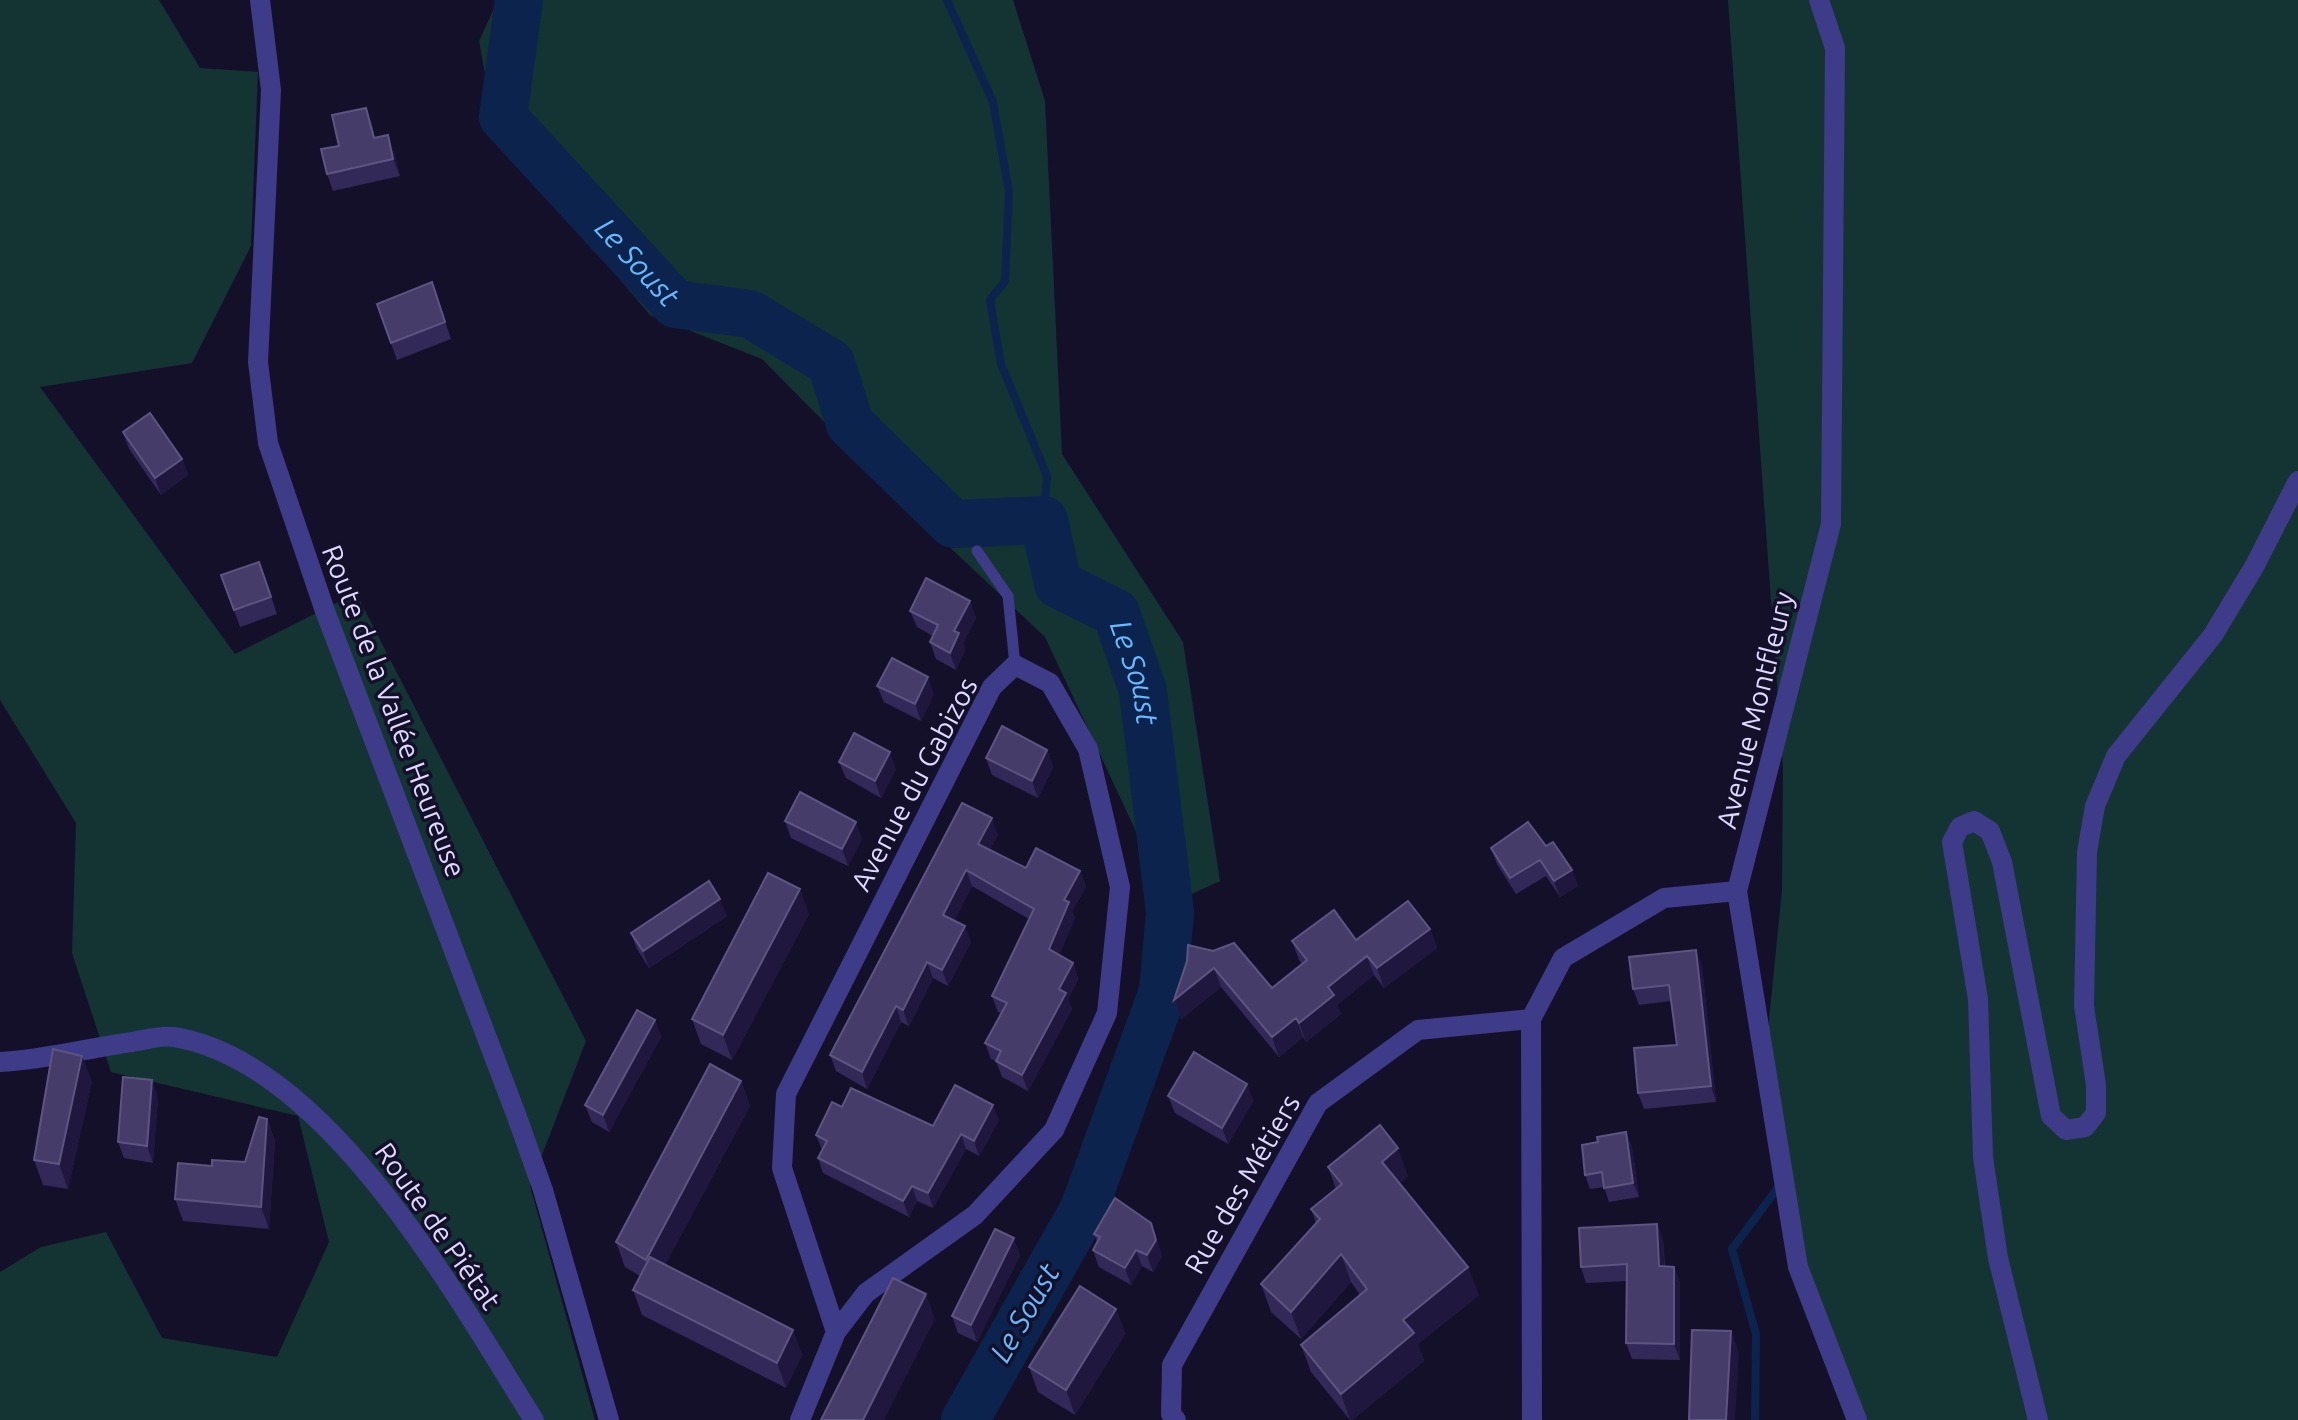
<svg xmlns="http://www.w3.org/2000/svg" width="2298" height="1420" font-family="Ubuntu,sans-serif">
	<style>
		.green { fill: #133433 }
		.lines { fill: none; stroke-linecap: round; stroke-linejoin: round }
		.stream { stroke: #0c244d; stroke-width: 8 }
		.river { stroke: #0c244d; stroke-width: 48 }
		.service { stroke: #3e3b89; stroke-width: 11 }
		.minor { stroke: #3e3b89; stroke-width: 20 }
		.tertiary { stroke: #3e3b89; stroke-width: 20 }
		.wall { fill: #332958 }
		.shaded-wall { fill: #1f173e }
		.building { fill: #453c6a; stroke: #5d5581; stroke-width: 2 }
		.labels { text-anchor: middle; stroke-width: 7; stroke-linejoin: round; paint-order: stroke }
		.street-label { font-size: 28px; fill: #ded9ff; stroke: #15102a }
		.water-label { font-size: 30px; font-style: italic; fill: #67b9ff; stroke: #15102a }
	</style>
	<rect width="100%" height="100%" fill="#15102a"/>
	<g class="green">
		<path d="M0,0H159L200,68L258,72L251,246L192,363L40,387L235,654L356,593L586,1041L530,1186L595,1420H0V1272L41,1247L106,1232L162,1338L277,1357L329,1242L298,1116L111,1072L72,953L76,823L0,700Z"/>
		<path d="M498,0H1013L1045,101L1062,454L1183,642L1220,881L1170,904L1045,637L923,522L762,359L650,315L496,133L479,41Z"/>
		<path d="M1728,0H2298V1420H1866L1801,1261L1764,1070L1782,890L1783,768Z"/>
	</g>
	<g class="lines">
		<g class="stream">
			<path d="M947,0L993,102L1009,192L1005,281L990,300L1001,364L1047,476L1044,520"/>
			<path d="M1755,1420L1756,1334L1732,1249L1780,1185"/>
		</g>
		<path class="river" id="s1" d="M519,0L503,117L675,304L750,314L831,363L850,424L953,524L1044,520L1058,584L1116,613L1143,691L1170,913L1163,991L1084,1209L965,1420"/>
		<path class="service" d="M977,551L1008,596L1015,665"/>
		<g class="minor">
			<path d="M1819,0L1835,48L1831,524L1737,891L1798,1267L1857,1420"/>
			<path d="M800,1420L836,1332L866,1293L975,1215L1054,1130L1107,1013L1120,887L1088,749L1050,683L1015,665L992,687L786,1094L782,1168L836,1332"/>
			<path d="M1176,1420L1171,1414L1172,1365L1318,1103L1418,1030L1531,1019"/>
			<path d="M1532,1420L1531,1019L1563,958L1664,898L1737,891"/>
			<path d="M2038,1420L1998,1258L1983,1157L1978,999L1952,842L1960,827L1974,821L1990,831L2002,862L2051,1116L2066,1130L2085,1127L2096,1113V1085L2084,1006L2087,852L2095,806L2116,756L2213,635L2254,567L2298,481"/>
		</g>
		<g class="tertiary">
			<path d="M260,0L271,90L258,362L268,443L325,611L517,1117L543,1190L609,1420"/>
			<path d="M0,1062C44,1060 88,1048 132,1042C144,1040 161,1035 174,1037C328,1062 457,1298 534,1420"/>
		</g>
	</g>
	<g class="wall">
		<path d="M372,125L375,138L394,152L400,176L333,191L327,174L339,146Z"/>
		<path d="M432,282L451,339L397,360L377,304Z"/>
		<path d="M123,432L182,459L188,475L161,495L129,449Z"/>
		<path d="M259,562L277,614L240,627L221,575Z"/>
		<path d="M970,601L976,618L963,643L965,650L956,670L936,659L930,642L933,636L917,627L910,611Z"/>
		<path d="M877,686L934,694L921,721L884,702Z"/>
		<path d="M1047,750L1053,767L1038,798L992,775L986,758Z"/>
		<path d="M839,762L896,769L881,798L846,778Z"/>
		<path d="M962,803L998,834L990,849L1026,868L1080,871L1086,887L1072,911L1075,918L1059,955L1073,963L1078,979L1068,999L1072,1009L1028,1091L1002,1077L996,1061L991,1059L985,1043L1001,1013L998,1012L992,996L1029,919L972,886L954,921L971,942L948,986L933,978L909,1026L901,1022L867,1089L836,1071L830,1055Z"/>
		<path d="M785,821L862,839L848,866L791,838Z"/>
		<path d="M1546,846L1572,870L1578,886L1560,897L1546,876L1516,894L1497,864L1491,848Z"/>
		<path d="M809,914L732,1060L701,1044L692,1019Z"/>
		<path d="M727,916L649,968L637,949L631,933Z"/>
		<path d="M1430,929L1437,948L1384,988L1374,975L1337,1005L1341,1014L1306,1042L1303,1037L1279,1057L1221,987L1181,1019L1174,1000L1187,961L1188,945L1272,988L1302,964L1299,960L1292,941L1356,940Z"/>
		<path d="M1702,966L1716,1102L1644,1109L1638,1093L1677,1045L1671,1001L1639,1005L1633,989Z"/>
		<path d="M655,1020L661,1037L609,1132L592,1122L585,1105Z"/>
		<path d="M92,1081L68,1189L43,1185L34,1160Z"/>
		<path d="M741,1081L750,1106L665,1265L793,1330L802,1355L786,1388L642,1315L633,1290L640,1276L625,1267L616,1242Z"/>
		<path d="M1247,1084L1253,1101L1228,1144L1175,1113L1168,1096Z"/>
		<path d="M158,1097L153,1163L124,1158L118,1142Z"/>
		<path d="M842,1107L933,1126L999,1120L979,1156L966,1149L933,1208L917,1201L909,1217L823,1173L818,1158L822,1150L816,1135Z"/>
		<path d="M267,1119L275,1141L269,1229L183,1221L175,1199L212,1166L245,1162Z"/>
		<path d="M1626,1132L1632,1147L1639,1197L1609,1202L1604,1187L1590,1189L1585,1175L1598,1142Z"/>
		<path d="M1328,1167L1408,1176L1399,1184L1479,1295L1418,1344L1424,1361L1352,1420H1350L1311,1372L1301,1345L1360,1295L1351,1282L1301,1339L1271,1312L1261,1284L1316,1223L1311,1209L1336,1189Z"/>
		<path d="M1151,1223L1162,1256L1153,1272L1142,1266L1131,1285L1099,1267L1093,1250L1097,1242L1094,1234Z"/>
		<path d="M1657,1224L1663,1240L1665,1266L1674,1267L1680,1283V1360L1632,1359L1626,1343V1281L1586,1283L1581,1267Z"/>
		<path d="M1020,1255L977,1342L958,1333L952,1316Z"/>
		<path d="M1116,1309L1125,1334L1075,1415L1038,1392L1029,1367Z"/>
	</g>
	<g class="shaded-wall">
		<path d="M388,135L394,152L400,176L393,159Z"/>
		<path d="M182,459L188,475L161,495L155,478Z"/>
		<path d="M970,601L976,618L963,643L965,650L956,670L950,653L954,631Z"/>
		<path d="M928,677L934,694L921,721L915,704Z"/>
		<path d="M1047,750L1053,767L1038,798L1032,781Z"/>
		<path d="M890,752L896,769L881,798L875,781Z"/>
		<path d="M992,818L998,834L984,860L978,844Z"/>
		<path d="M856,822L862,839L848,866L842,849Z"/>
		<path d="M966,870L972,886L949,931L943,915Z"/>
		<path d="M1572,870L1578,886L1560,897L1554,881Z"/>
		<path d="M1080,871L1086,887L1072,911L1075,918L1055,965L1049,949L1064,900Z"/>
		<path d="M800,889L809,914L732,1060L723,1035Z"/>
		<path d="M720,899L727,916L649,968L643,951Z"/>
		<path d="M965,926L971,942L948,986L942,970Z"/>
		<path d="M1430,929L1437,948L1384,988L1377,968Z"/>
		<path d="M1696,950L1702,966L1716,1102L1711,1086Z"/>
		<path d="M1367,956L1374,975L1337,1005L1341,1014L1306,1042L1299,1023L1328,987Z"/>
		<path d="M927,962L933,978L909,1026L903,1010Z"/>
		<path d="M1073,963L1078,979L1068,999L1072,1009L1028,1091L1022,1075L1059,989Z"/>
		<path d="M1214,968L1221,987L1181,1019L1174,1000Z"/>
		<path d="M896,1006L901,1022L867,1089L862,1072Z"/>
		<path d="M1296,1018L1303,1037L1279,1057L1272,1037Z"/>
		<path d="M655,1020L661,1037L609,1132L603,1115Z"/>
		<path d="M82,1056L92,1081L68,1189L59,1164Z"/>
		<path d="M152,1080L158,1097L153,1163L147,1146Z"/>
		<path d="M741,1081L750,1106L655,1284L646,1260Z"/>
		<path d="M1247,1084L1253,1101L1228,1144L1222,1128Z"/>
		<path d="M993,1105L999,1120L979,1156L974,1141Z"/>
		<path d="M267,1119L275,1141L269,1229L261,1207Z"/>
		<path d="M1626,1132L1632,1147L1639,1197L1633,1183Z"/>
		<path d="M961,1134L966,1149L933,1208L928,1193Z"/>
		<path d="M1398,1148L1408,1176L1392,1190L1382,1162Z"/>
		<path d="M912,1186L917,1201L909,1217L903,1201Z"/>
		<path d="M1151,1223L1162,1256L1153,1272L1147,1255Z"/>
		<path d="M1657,1224L1663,1240L1665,1282L1659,1266Z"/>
		<path d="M1014,1238L1020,1255L977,1342L971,1325Z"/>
		<path d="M1136,1250L1142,1266L1131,1285L1125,1268Z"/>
		<path d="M1341,1254L1351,1282L1301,1339L1291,1312Z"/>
		<path d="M1468,1267L1479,1295L1418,1344L1424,1361L1352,1420H1350L1341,1394L1403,1320Z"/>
		<path d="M1674,1267L1680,1283V1360L1674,1344Z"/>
		<path d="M926,1294L935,1319L884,1420H863Z"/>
		<path d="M1116,1309L1125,1334L1075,1415L1066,1390Z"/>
		<path d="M793,1330L802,1355L786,1388L777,1363Z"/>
		<path d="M1731,1331L1739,1353L1735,1420H1726Z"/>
	</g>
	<g class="building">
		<path d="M366,108L374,138L388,135L393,159L327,174L321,149L339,146L332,115Z"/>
		<path d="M432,282L445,322L391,343L377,304Z"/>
		<path d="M150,413L182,459L155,478L123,432Z"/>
		<path d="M259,562L271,597L234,610L221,575Z"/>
		<path d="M926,578L970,601L954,631L959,633L950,653L930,642L938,625L910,611Z"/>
		<path d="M892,658L928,677L915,704L877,686Z"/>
		<path d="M1002,726L1047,750L1032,781L986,758Z"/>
		<path d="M854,733L890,752L875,781L839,762Z"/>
		<path d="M800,792L856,822L842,849L785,821Z"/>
		<path d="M962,803L992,818L978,844L1026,868L1036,848L1080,871L1064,900L1069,902L1049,949L1073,963L1059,989L1066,993L1022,1075L996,1061L1001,1051L985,1043L1007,1003L992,996L1034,909L966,870L943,915L965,926L942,970L927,962L903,1010L896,1006L862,1072L830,1055Z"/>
		<path d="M1528,822L1546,846L1553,842L1572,870L1554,881L1540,860L1510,878L1491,848Z"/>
		<path d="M768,873L800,889L723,1035L692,1019Z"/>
		<path d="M709,881L720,899L643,951L631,933Z"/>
		<path d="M1408,901L1430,929L1377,968L1367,956L1328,987L1334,995L1299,1023L1296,1018L1272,1037L1214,968L1174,1000L1187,961L1188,945L1213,951L1234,943L1272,988L1307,960L1292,941L1334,910L1356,940Z"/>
		<path d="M1696,950L1711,1086L1638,1093L1634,1048L1677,1045L1669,985L1633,989L1629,957Z"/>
		<path d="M637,1010L655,1020L603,1115L585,1105Z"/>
		<path d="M53,1049L82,1056L59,1164L34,1160Z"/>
		<path d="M1194,1052L1247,1084L1222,1128L1168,1096Z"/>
		<path d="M710,1064L741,1081L646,1260L616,1242Z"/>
		<path d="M123,1077L152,1080L147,1146L118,1142Z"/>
		<path d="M955,1085L993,1105L974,1141L961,1134L928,1193L912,1186L903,1201L818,1158L827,1141L816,1135L832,1102L842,1107L851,1088L933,1126Z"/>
		<path d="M259,1117L267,1119L261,1207L175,1199L178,1163L212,1166V1160L245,1162Z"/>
		<path d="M1380,1125L1398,1148L1382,1162L1468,1267L1403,1320L1414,1333L1341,1394L1301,1345L1367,1289L1341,1254L1291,1312L1261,1284L1320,1219L1311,1209L1342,1184L1328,1167Z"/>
		<path d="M1626,1132L1633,1183L1604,1188L1602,1172L1585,1175L1582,1145L1598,1142L1597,1137Z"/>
		<path d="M1115,1198L1151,1223L1156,1240L1147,1255L1136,1250L1125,1268L1093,1250L1100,1237L1094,1234Z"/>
		<path d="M1657,1224L1659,1266L1674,1267V1344L1626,1343L1627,1264L1581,1267L1579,1228Z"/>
		<path d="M995,1229L1014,1238L971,1325L952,1316Z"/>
		<path d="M650,1257L793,1330L777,1363L633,1290Z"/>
		<path d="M893,1278L926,1294L863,1420H821Z"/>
		<path d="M1080,1286L1116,1309L1066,1390L1029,1367Z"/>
		<path d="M1692,1330L1731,1331L1726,1420H1689Z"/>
	</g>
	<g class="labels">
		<g class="street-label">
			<text transform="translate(1755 710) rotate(-76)" y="10">Avenue Montfleury</text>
			<text transform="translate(394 711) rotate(69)" y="10">Route de la Vallée Heureuse</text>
			<text transform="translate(914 784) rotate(-62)" y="10">Avenue du Gabizos</text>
			<text transform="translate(1242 1184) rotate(-60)" y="10">Rue des Métiers</text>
			<text transform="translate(438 1226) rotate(55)" y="10">Route de Piétat</text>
		</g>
		<g class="water-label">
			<text dy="10" stroke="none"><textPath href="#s1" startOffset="316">Le Soust</textPath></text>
			<text dy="10" stroke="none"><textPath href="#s1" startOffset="1034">Le Soust</textPath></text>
			<text transform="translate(1025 1313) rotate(-60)" y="10">Le Soust</text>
		</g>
	</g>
</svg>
